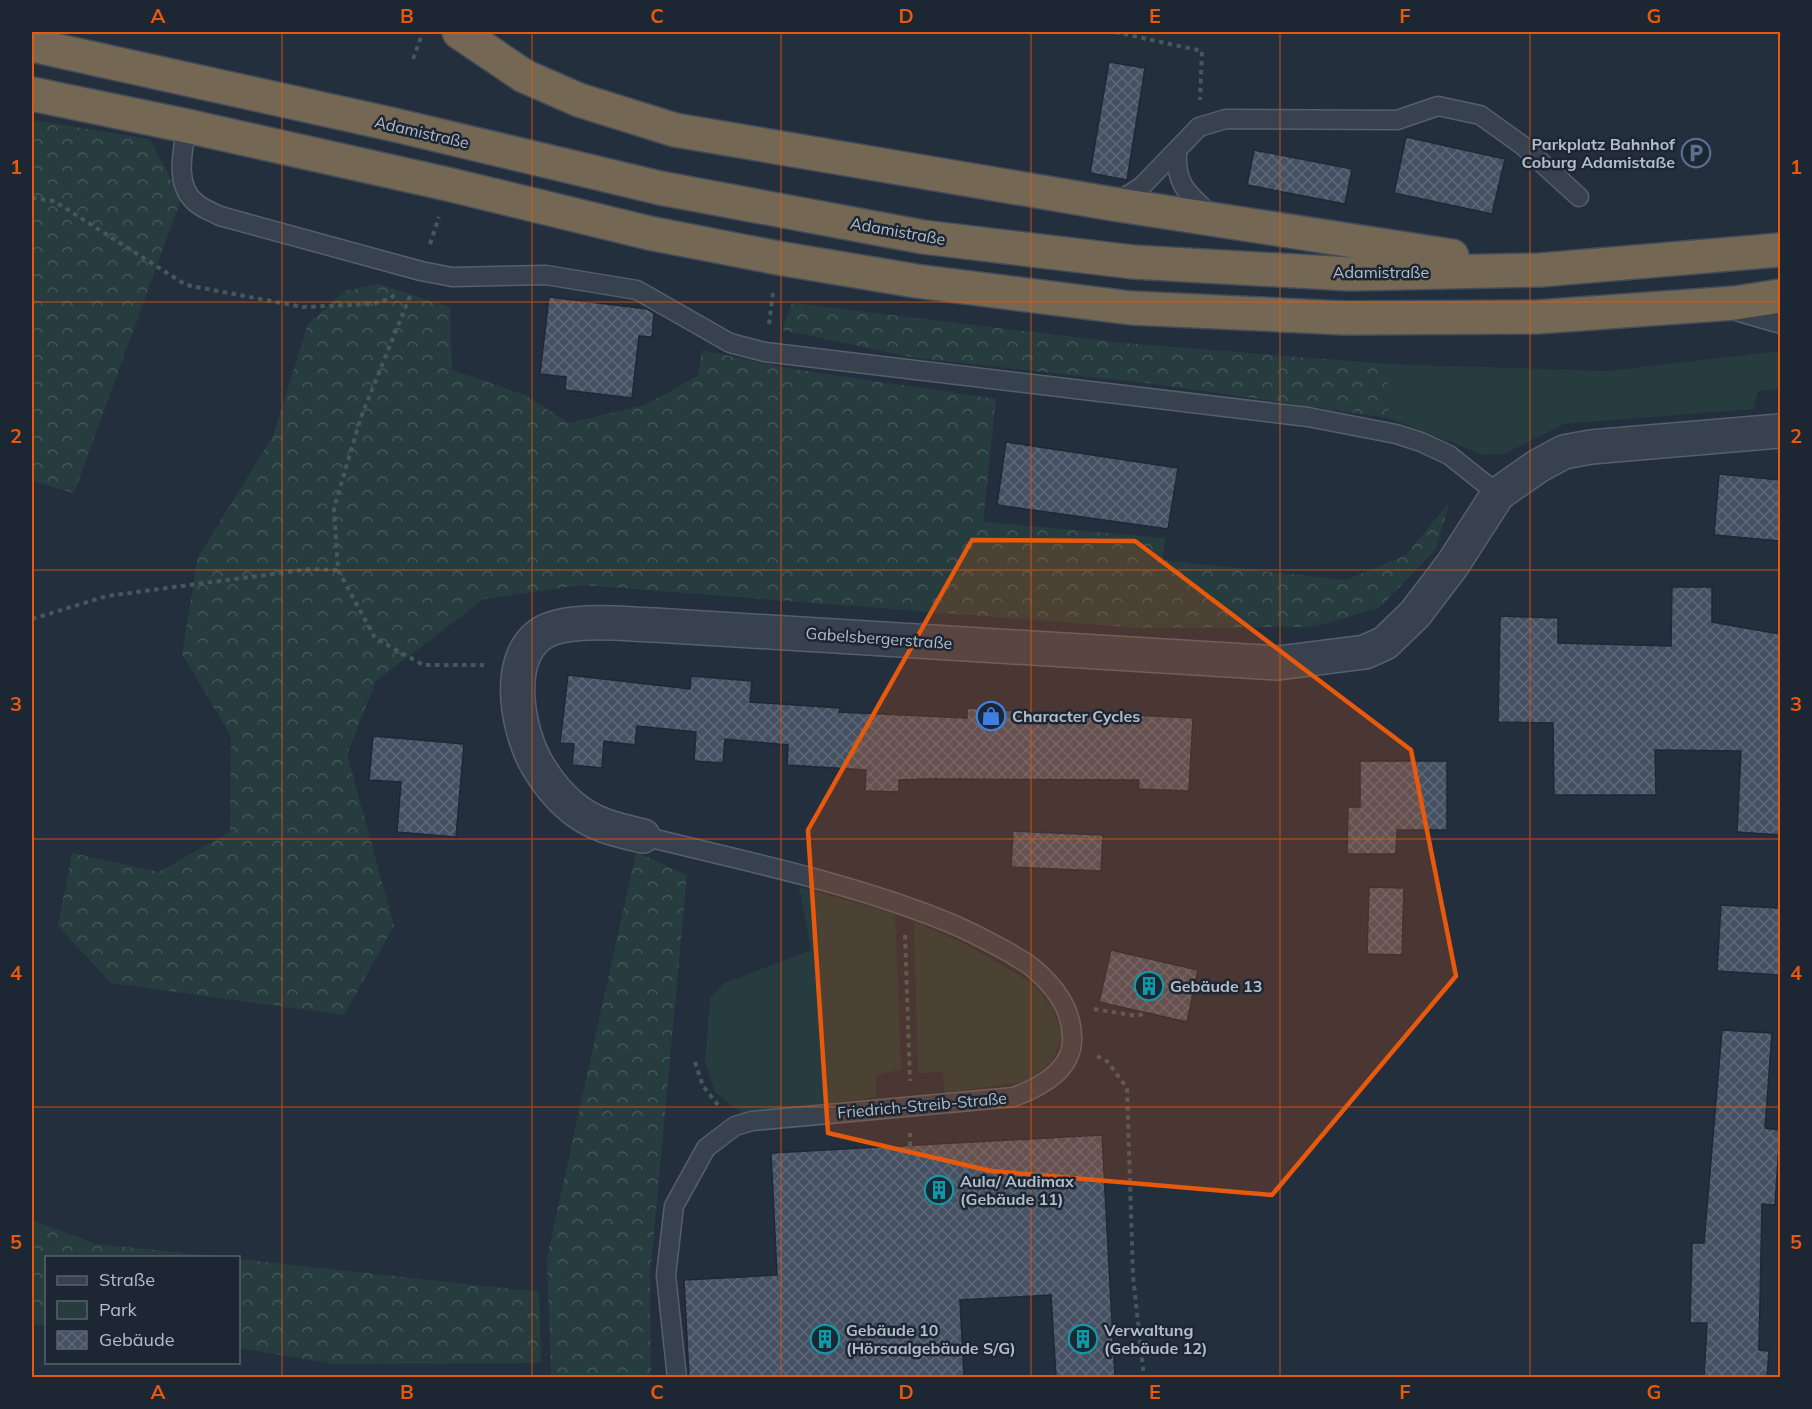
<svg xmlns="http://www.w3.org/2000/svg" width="1812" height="1409" font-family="Mulish,sans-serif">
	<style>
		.green { fill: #263c3f }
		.forest { fill: url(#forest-crowns) }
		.building { fill: url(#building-cross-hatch); stroke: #1f2835; stroke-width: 1.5 }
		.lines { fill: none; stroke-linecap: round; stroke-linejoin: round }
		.lane-casing { stroke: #565f6c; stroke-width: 21 }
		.street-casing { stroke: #565f6c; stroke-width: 36 }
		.highway-casing { stroke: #434c59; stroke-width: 36 }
		.path { stroke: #44595c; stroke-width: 4; stroke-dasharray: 4.5 4.5; stroke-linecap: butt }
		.lane { stroke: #38414e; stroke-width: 18 }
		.street { stroke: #38414e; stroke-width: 33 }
		.highway { stroke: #746855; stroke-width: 33 }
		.marked { fill: #e8590c; fill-opacity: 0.2; stroke: #e8590c; stroke-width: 4.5; stroke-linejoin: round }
		.grid { fill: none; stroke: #e8590c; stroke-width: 1.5; stroke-opacity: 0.55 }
		.labels { text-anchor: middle; stroke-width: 5; stroke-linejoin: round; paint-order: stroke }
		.street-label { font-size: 16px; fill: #b4bcc9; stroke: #1d2633 }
		.poi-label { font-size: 16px; font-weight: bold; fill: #b4bcc9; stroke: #1d2633; text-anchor: start }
		.neatline { fill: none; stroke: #e8590c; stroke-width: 2 }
		.grid-label { font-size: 20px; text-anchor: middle; font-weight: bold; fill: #e8590c }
	</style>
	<defs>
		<pattern id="forest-crowns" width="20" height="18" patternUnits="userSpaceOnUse" patternTransform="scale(1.5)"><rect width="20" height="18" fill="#263c3f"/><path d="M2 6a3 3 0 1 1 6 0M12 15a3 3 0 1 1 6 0" fill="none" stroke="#435659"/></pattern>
		<pattern id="building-cross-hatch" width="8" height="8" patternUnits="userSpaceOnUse" patternTransform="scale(1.5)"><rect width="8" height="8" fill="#455162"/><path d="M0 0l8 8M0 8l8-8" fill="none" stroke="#5d6877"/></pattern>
	</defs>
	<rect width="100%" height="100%" fill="#242f3e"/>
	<g class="green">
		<path d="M1780,351V389L1758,391L1753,409L1564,424L1504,454L1484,455L1389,418L1387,364L1607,371Z"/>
		<path d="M799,887L895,914L901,1070L876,1074V1097L744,1115L715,1092L705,1062L710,998L725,983L811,950Z"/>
		<path d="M914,922L963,943L1032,983L1053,1008L1062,1036L1052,1062L1026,1081L944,1093L943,1072L918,1073Z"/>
	</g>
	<g class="forest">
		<path d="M32,120L150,139L181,199L74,493L32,481Z"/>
		<path d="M378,284L450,307L452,370L525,395L569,423L645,405L698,376L702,350L787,368L996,399L983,522L1165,538L1162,560L1346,580L1406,555L1450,501L1436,549L1379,608L1314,627L1139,628L582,585L484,599L376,681L347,754L394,926L344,1015L111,983L58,926L72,853L159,872L230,832L231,736L182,654L198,557L273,436L308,324L345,291Z"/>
		<path d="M792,303L1123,343L1387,364L1389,418L1155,384L916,358L782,330Z"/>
		<path d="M636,852L687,875L650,1276L651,1377H551L547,1257Z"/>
		<path d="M32,1220L96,1244L223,1257L46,1258V1325H32Z"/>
		<path d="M239,1259L539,1292L541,1363L334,1364L239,1348Z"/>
	</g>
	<g class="building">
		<path d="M1109,62L1145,68L1127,180L1090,173Z"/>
		<path d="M1406,137L1505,159L1492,214L1394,193Z"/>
		<path d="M1254,150L1352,169L1345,204L1247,185Z"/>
		<path d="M549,297L647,309L654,313L652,337L639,336L632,398L565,390L566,377L540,374Z"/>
		<path d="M1006,442L1178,468L1168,529L997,505Z"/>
		<path d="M1719,474L1780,480V541L1714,535Z"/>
		<path d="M1672,587H1712V622L1780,634V835L1737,832L1741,751L1655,750L1656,795H1554L1553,723L1498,722L1500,616L1558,618V643L1671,646Z"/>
		<path d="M568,675L690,689L691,676L752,681L750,702L840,708L839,712L967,718V708L1020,711V713H1093L1193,718L1189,791L1138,789L1139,780L930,779L899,780V792L865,791L866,770L787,765L788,745L725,739L723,763L694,761L696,732L637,726L635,745L604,741L602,768L572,765L574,744L560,743Z"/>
		<path d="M373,736L464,744L456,837L397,832L401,782L369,780Z"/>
		<path d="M1360,761H1447V830H1397L1396,854H1347L1348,807H1360Z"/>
		<path d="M1013,831L1103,835L1101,871L1011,867Z"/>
		<path d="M1369,887L1404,888L1402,955L1367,954Z"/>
		<path d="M1721,905L1780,908V975L1717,971Z"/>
		<path d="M1111,950L1198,970L1187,1022L1099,1002Z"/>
		<path d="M1722,1030L1772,1033L1765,1128L1780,1130L1775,1205L1762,1204L1759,1350L1769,1351L1767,1377H1704L1707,1323H1690L1692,1243H1704Z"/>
		<path d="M1102,1135L1115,1377H1056L1051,1295L960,1300L964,1377H689L684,1280L777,1275L771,1153Z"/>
	</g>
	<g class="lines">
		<g class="lane-casing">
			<g id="lane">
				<path d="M187,126C183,149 174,184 195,202C201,208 212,212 220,216L421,271L452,277L546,275L637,290L730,343L765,352L1308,417L1396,434L1421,442L1449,455L1498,494"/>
				<path d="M1177,152C1175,187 1190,195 1213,217"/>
				<path d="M1114,204L1141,187L1199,127L1226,119L1397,120L1438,106L1480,115L1522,145L1579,197"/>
				<path d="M643,836C744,861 848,882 945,921C968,930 988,941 1010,953C1017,958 1026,962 1033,968C1054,986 1071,1007 1072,1036C1074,1070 1040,1087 1014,1097L752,1121L735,1126L706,1148L674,1206L666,1275L677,1378"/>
			</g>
		</g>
		<g class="street-casing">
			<g id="street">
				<path d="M1735,303L1780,316"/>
				<path d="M643,836C617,830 593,825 572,807C557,795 544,777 535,761C517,727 503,653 546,631C572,618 625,624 654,625L1278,663L1365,652L1385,643L1415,614L1453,564L1498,494L1538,466L1564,452L1591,447L1780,431"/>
			</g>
		</g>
		<g class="highway-casing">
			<g id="highway">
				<path d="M459,32L524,76L579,100L675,130L1113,204L1452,256"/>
				<path d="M32,45L395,125L660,188L923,237L1133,262L1350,274L1540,270L1780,250"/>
				<path d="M32,94L187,126L447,184L649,233L778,258L916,281L1131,308L1345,318L1536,317L1735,303L1780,296"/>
			</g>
		</g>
		<g class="path">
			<path d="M1115,32L1202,51L1200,100"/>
			<path d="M413,59L423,32"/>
			<path d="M32,198L54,201L186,285L303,307L373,304L391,298L397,292"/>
			<path d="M430,244L439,217"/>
			<path d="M410,296L361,417L334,508L338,570L375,638L423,665H484"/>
			<path d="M769,324L773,293"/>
			<path d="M32,619L107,596L310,569L338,570"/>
			<path d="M905,935L910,1081"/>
			<path d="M1094,1009L1137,1016L1146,1013"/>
			<path d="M1097,1056L1107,1061L1127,1088L1133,1276L1144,1378"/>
			<path d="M695,1062L703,1086L718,1105"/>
			<path d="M910,1146V1133"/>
		</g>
		<use href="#lane" class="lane"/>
		<use href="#street" class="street"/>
		<use href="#highway" class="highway"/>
	</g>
	<path class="marked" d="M972,540L1135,541L1411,750L1456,976L1272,1195L991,1171L828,1133L808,830Z"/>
	<path class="grid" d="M282,32V1378M532,32V1378M781,32V1378M1031,32V1378M1280,32V1378M1530,32V1378M32,302H1780M32,570H1780M32,839H1780M32,1107H1780"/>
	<defs>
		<g id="parking-ring" transform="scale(1.5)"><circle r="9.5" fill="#1d2633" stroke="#5c6f8a" stroke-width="1.5"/><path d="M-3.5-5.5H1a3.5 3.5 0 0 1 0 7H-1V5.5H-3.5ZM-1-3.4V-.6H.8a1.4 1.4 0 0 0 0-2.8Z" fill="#5c6f8a"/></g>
		<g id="shop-ring" transform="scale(1.5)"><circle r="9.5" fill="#1d2633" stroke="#3f7fe0" stroke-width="1.5"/><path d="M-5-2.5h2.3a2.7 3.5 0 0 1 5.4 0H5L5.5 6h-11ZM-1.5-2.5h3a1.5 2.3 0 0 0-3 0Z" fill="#3f7fe0"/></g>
		<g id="building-ring" transform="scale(1.5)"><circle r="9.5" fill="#1d2633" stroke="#0f9aa8" stroke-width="1.5"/><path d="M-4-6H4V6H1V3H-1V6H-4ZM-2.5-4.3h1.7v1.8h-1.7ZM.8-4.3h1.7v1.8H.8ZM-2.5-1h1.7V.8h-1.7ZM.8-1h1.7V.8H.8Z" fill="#0f9aa8"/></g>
	</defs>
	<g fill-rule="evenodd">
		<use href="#parking-ring" x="1696" y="153"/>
		<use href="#shop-ring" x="991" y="716"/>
		<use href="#building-ring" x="1149" y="986"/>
		<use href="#building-ring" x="939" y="1190"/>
		<use href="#building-ring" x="825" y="1339"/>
		<use href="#building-ring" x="1083" y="1339"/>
	</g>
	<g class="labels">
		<g class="street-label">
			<text transform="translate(422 132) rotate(13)" y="6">Adamistraße</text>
			<text transform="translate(898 231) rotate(10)" y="6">Adamistraße</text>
			<text x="1381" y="278">Adamistraße</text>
			<text transform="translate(879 638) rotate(4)" y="6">Gabelsbergerstraße</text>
			<text transform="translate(922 1105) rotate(-5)" y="6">Friedrich-Streib-Straße</text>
		</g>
		<g class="poi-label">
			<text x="1675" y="150" text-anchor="end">Parkplatz Bahnhof<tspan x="1675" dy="18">Coburg Adamistaße</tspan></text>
			<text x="1012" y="722">Character Cycles</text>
			<text x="1170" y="992">Gebäude 13</text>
			<text x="960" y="1187">Aula/ Audimax<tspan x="960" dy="18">(Gebäude 11)</tspan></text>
			<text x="846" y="1336">Gebäude 10<tspan x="846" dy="18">(Hörsaalgebäude S/G)</tspan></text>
			<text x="1104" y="1336">Verwaltung<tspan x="1104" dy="18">(Gebäude 12)</tspan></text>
		</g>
	</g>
	<rect width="1812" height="1409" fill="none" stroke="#1d2633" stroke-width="66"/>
	<rect x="45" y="1256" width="195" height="108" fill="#1d2633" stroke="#59626f" stroke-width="1.5"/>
	<rect x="57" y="1276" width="30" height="9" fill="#38414e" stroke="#59626f" stroke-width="1.5"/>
	<text x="99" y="1286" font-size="18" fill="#b4bcc9">Straße</text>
	<rect x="57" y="1301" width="30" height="18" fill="#263c3f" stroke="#59626f" stroke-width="1.5"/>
	<text x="99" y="1316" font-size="18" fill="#b4bcc9">Park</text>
	<rect x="57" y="1331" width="30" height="18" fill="url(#building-cross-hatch)" stroke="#59626f" stroke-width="1.5"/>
	<text x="99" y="1346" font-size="18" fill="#b4bcc9">Gebäude</text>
	<rect x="33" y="33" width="1746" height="1343" class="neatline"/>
	<g class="grid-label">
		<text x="158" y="23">A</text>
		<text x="407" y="23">B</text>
		<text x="657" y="23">C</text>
		<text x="906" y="23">D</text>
		<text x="1155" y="23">E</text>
		<text x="1405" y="23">F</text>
		<text x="1654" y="23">G</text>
		<text x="16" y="174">1</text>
		<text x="1796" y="174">1</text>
		<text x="16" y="443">2</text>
		<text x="1796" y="443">2</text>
		<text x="16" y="711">3</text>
		<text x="1796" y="711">3</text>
		<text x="16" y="980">4</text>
		<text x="1796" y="980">4</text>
		<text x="16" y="1249">5</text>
		<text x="1796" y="1249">5</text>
		<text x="158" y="1399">A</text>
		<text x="407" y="1399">B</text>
		<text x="657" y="1399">C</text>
		<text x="906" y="1399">D</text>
		<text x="1155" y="1399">E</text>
		<text x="1405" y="1399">F</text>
		<text x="1654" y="1399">G</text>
	</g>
</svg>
